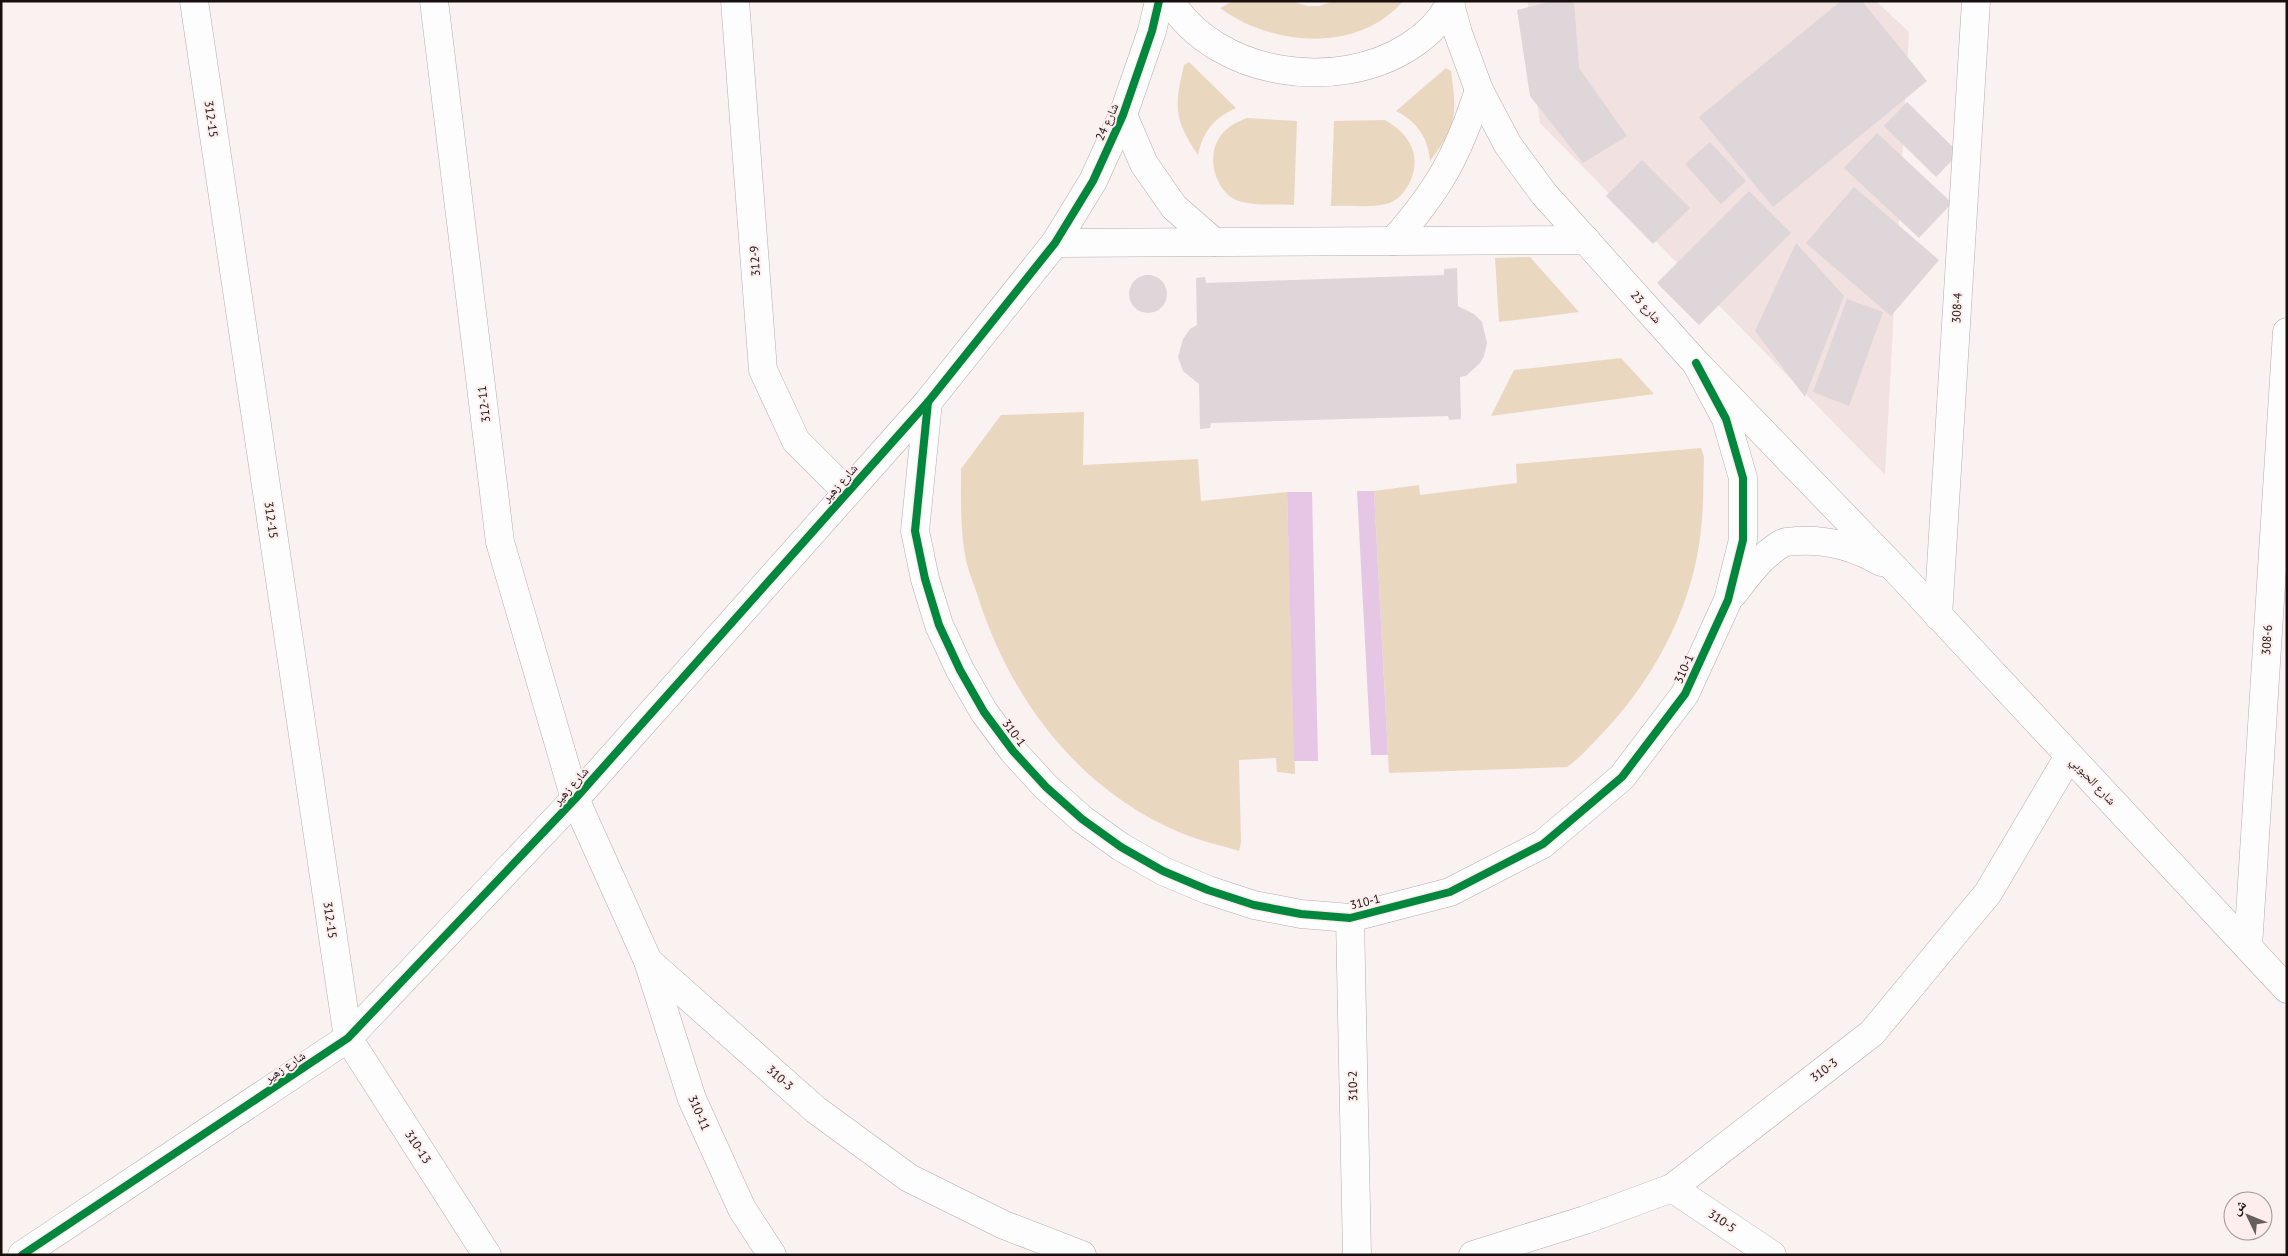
<svg xmlns="http://www.w3.org/2000/svg" width="2288" height="1256" font-family="'PT Sans','Noto Naskh Arabic',sans-serif">
	<style>
		.built { fill: #f1e1e1 }
		.green { fill: #ead7bf }
		.water { fill: #e5c7e5 }
		.building { fill: #ded6d8 }
		.lines { fill: none; stroke-linecap: round; stroke-linejoin: round }
		.minor-casing { stroke: #b5adad; stroke-width: 29 }
		.tertiary-casing { stroke: #b5adad; stroke-width: 29 }
		.minor { stroke: #fefdfd; stroke-width: 28 }
		.tertiary { stroke: #fefdfd; stroke-width: 28 }
		.cycleway-casing { stroke: #feeded; stroke-width: 11 }
		.cycleway { stroke: #00873e; stroke-width: 8 }
		.labels { text-anchor: middle; stroke-width: 4; stroke-linejoin: round; paint-order: stroke }
		.street-label { font-size: 12px; fill: #180f0f; stroke: #feeded }
	</style>
	<rect width="100%" height="100%" fill="#faf1f1"/>
	<path class="built" d="M1528,1H1876L1909,32L1885,475L1540,123L1530,53Z"/>
	<g class="green">
		<path d="M1233,1H1291L1307,6H1319L1334,1H1403C1358,54 1271,46 1220,8Z"/>
		<path d="M1189,62L1236,108C1214,118 1203,131 1198,155C1174,119 1174,107 1184,65Z"/>
		<path d="M1446,68L1451,71C1457,114 1457,126 1430,161C1428,137 1417,122 1396,111Z"/>
		<path d="M1247,118L1297,121L1294,205C1278,204 1254,206 1239,201C1217,194 1207,161 1217,142C1223,129 1234,123 1247,118Z"/>
		<path d="M1385,120C1410,134 1423,157 1409,184C1404,193 1396,202 1386,204C1371,208 1347,205 1331,206L1334,121Z"/>
		<path d="M1530,257L1579,312L1499,322L1495,258Z"/>
		<path d="M1621,358L1654,394L1491,416L1514,370Z"/>
		<path d="M1084,412L1083,465L1198,459L1201,501L1287,492L1295,774L1277,772L1276,758L1239,760L1241,842L1239,851C1220,845 1200,841 1181,833C1080,791 1012,701 979,600C975,587 969,573 966,560C960,531 961,499 961,469L1001,415Z"/>
		<path d="M1701,448L1704,457C1703,486 1704,516 1699,545C1688,617 1649,686 1598,738C1588,748 1579,759 1567,767L1389,773L1374,491L1419,485L1420,495L1517,483L1516,464Z"/>
	</g>
	<g class="water">
		<path d="M1357,491H1374L1388,755H1371Z"/>
		<path d="M1287,492H1312L1318,761H1294Z"/>
	</g>
	<g class="building">
		<path d="M1553,1H1574L1579,68L1627,136L1583,163L1530,96L1517,10Z"/>
		<path d="M1841,1H1862L1927,81L1773,207L1699,117Z"/>
		<path d="M1907,102L1959,153L1936,177L1884,126Z"/>
		<path d="M1877,133L1952,203L1919,238L1844,168Z"/>
		<path d="M1710,142L1746,181L1721,204L1685,164Z"/>
		<path d="M1642,160L1690,208L1653,244L1606,196Z"/>
		<path d="M1854,187L1939,260L1891,316L1806,243Z"/>
		<path d="M1749,191L1791,233L1699,325L1657,283Z"/>
		<path d="M1796,243L1844,296L1805,397L1755,331Z"/>
		<path d="M1457,268L1458,306L1474,314L1482,322L1487,343L1484,356L1480,363L1466,376L1460,377L1461,419L1449,420L1448,416L1211,423L1210,428L1200,429L1199,384L1183,371L1178,357L1183,339L1190,329L1197,325L1196,278L1205,277L1206,283L1444,275V269Z"/>
		<circle cx="1148" cy="294" r="19"/>
		<path d="M1847,299L1883,312L1849,406L1813,392Z"/>
	</g>
	<g class="lines">
		<g class="minor-casing">
			<g id="minor">
				<path d="M194,1L348,1038L487,1255"/>
				<path d="M434,1L500,542L575,799L648,961L816,1110L909,1178L1004,1225L1082,1255"/>
				<path d="M735,1L763,370L796,441L847,492"/>
				<path d="M1450,4L1458,33L1479,90L1508,145L1544,194L1696,363L1899,573L2287,989"/>
				<path d="M1123,115L1144,164L1174,207L1214,242"/>
				<path d="M1393,241C1438,191 1458,155 1479,90"/>
				<path d="M1055,243L1586,240"/>
				<path d="M928,402L915,531L925,579L939,625L960,670L984,712L1013,751L1046,787L1082,819L1121,847L1163,871L1208,890L1254,905L1301,914L1350,918L1450,892L1543,844L1622,777L1685,694L1728,600L1743,540V478L1726,419L1696,363"/>
				<path d="M1733,594C1747,576 1761,556 1781,544C1785,541 1791,542 1796,541C1827,539 1854,546 1881,562"/>
				<path d="M1938,616L1976,1"/>
				<path d="M1350,918L1357,1255"/>
				<path d="M2248,947L2287,332"/>
				<path d="M648,961L692,1099L742,1209L772,1255"/>
				<path d="M1672,1188L1772,1255"/>
				<path d="M22,1255L348,1038L575,799L928,402L1055,243L1093,181L1123,115L1152,31L1159,1"/>
				<path d="M1473,1255L1585,1220L1672,1188L1872,1033L1988,893L2069,756"/>
			</g>
		</g>
		<g class="tertiary-casing">
			<path id="tertiary" d="M1170,1C1218,77 1338,93 1410,46C1427,35 1443,19 1451,1"/>
		</g>
		<use href="#minor" class="minor"/>
		<use href="#tertiary" class="tertiary"/>
		<g class="cycleway-casing">
			<g id="cycleway">
				<path d="M928,402L915,531L925,579L939,625L960,670L984,712L1013,751L1046,787L1082,819L1121,847L1163,871L1208,890L1254,905L1301,914L1350,918L1450,892L1543,844L1622,777L1685,694L1728,600L1743,540V478L1726,419L1696,363"/>
				<path d="M22,1255L348,1038L575,799L928,402L1055,243L1093,181L1123,115L1152,31L1159,1"/>
			</g>
		</g>
		<use href="#cycleway" class="cycleway"/>
	</g>
	<g class="labels">
		<g class="street-label">
			<text transform="translate(211 119) rotate(82)" y="4">312-15</text>
			<text transform="translate(1107 122) rotate(-66)" y="4">شارع 24</text>
			<text transform="translate(755 261) rotate(-94)" y="4">312-9</text>
			<text transform="translate(1646 307) rotate(48)" y="4">شارع 23</text>
			<text transform="translate(1957 308) rotate(-87)" y="4">308-4</text>
			<text transform="translate(484 404) rotate(-97)" y="4">312-11</text>
			<text transform="translate(840 483) rotate(-48)" y="4">شارع زهير</text>
			<text transform="translate(271 520) rotate(82)" y="4">312-15</text>
			<text transform="translate(2267 640) rotate(-86)" y="4">308-6</text>
			<text transform="translate(1684 669) rotate(-66)" y="4">310-1</text>
			<text transform="translate(1014 733) rotate(53)" y="4">310-1</text>
			<text transform="translate(2093 781) rotate(47)" y="4">شارع الحبوبي</text>
			<text transform="translate(571 786) rotate(-48)" y="4">شارع زهير</text>
			<text transform="translate(1365 902) rotate(-14)" y="4">310-1</text>
			<text transform="translate(330 920) rotate(82)" y="4">312-15</text>
			<text transform="translate(285 1067) rotate(-34)" y="4">شارع زهير</text>
			<text transform="translate(1824 1070) rotate(-37)" y="4">310-3</text>
			<text transform="translate(780 1078) rotate(42)" y="4">310-3</text>
			<text transform="translate(1353 1086) rotate(-91)" y="4">310-2</text>
			<text transform="translate(699 1113) rotate(67)" y="4">310-11</text>
			<text transform="translate(418 1147) rotate(57)" y="4">310-13</text>
			<text transform="translate(1722 1221) rotate(34)" y="4">310-5</text>
		</g>
	</g>
	<rect width="2288" height="1256" fill="none" stroke="#180f0f" stroke-width="5"/>
	<g transform="translate(2248 1216) rotate(313)"><circle r="24" fill="#feeded" stroke="#a29494"/>
	<path d="M0-4L9 19L0 12L-9 19Z" fill="#675e5e"/>
	<text y="-8" font-size="14" font-weight="bold" text-anchor="middle" fill="#180f0f">ش</text>
	</g>
</svg>
